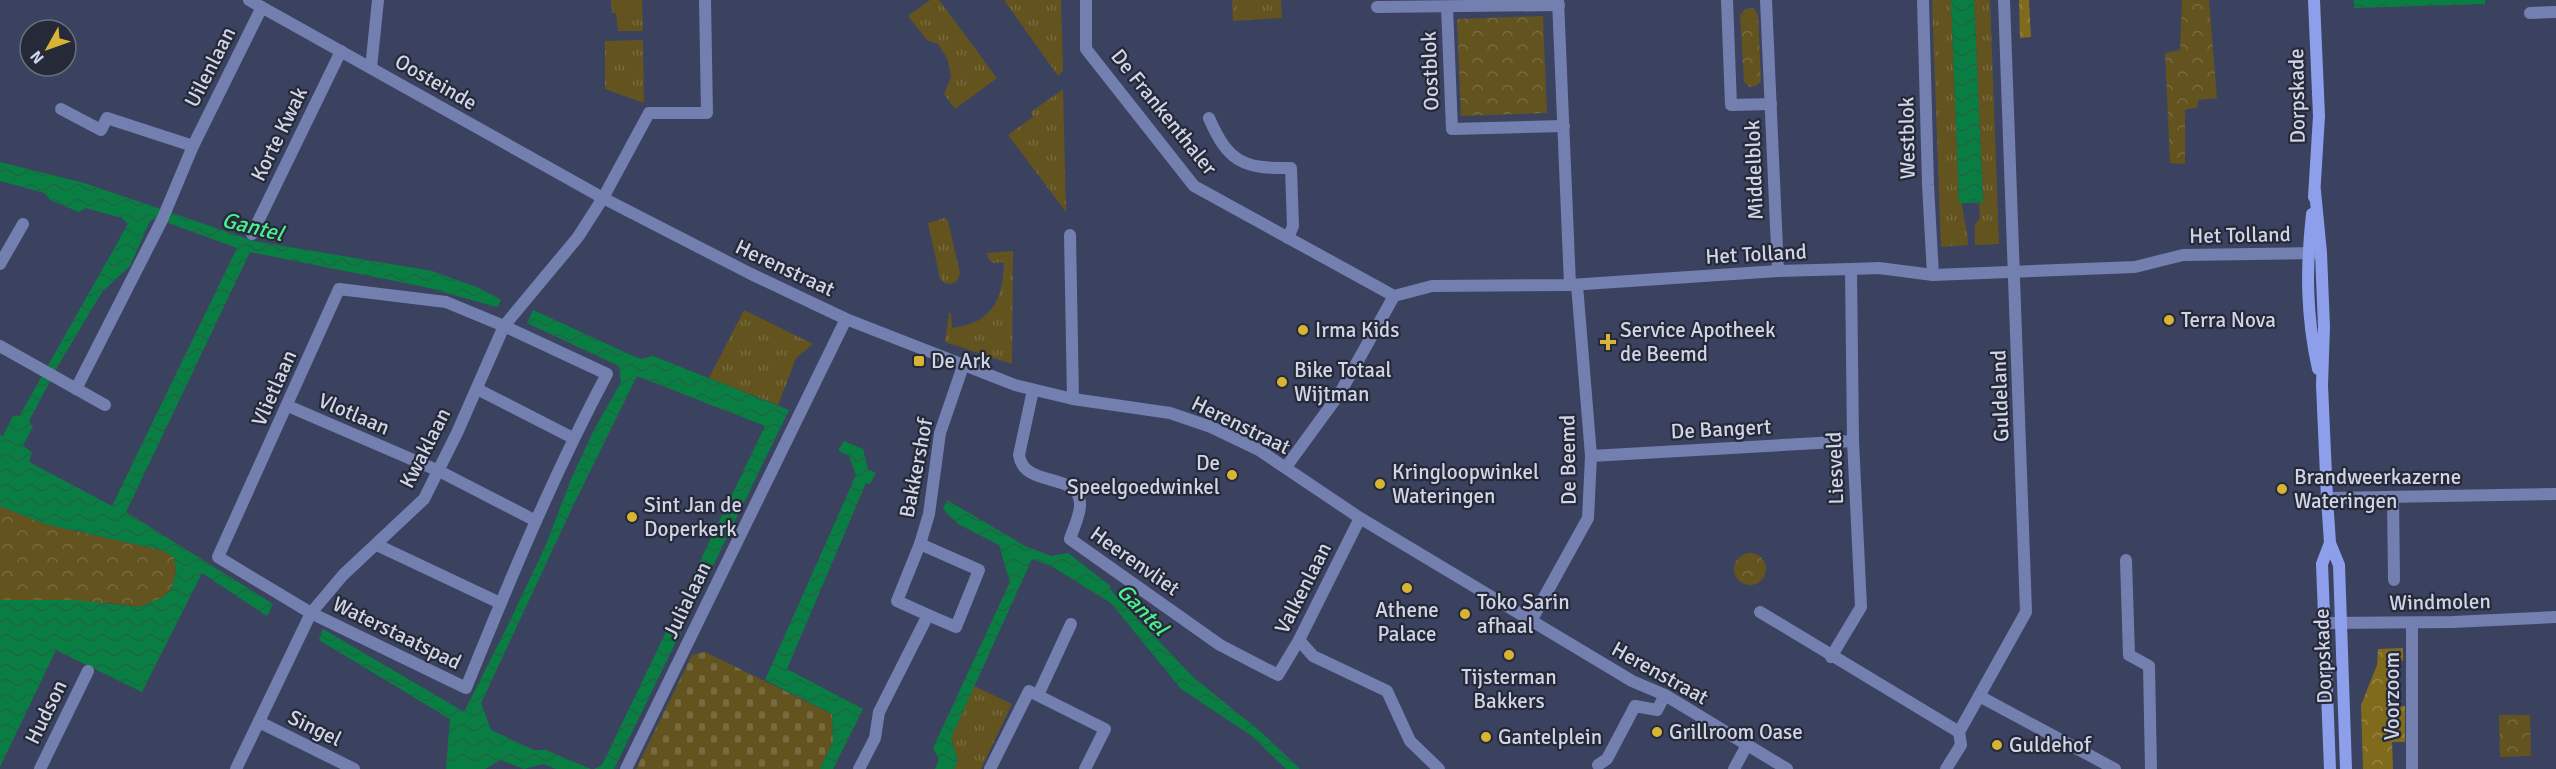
<svg xmlns="http://www.w3.org/2000/svg" width="2556" height="769" font-family="Signika,sans-serif">
	<style>
		.grass { fill: url(#grass-tufts) }
		.forest { fill: url(#forest-crowns) }
		.cemetery { fill: url(#cemetery-stones) }
		.park { fill: url(#park-crowns) }
		.water { fill: url(#water-waves); fill-rule: evenodd }
		.lines { fill: none; stroke-linecap: round; stroke-linejoin: round }
		.pedestrian { stroke: #737fae; stroke-width: 12 }
		.minor { stroke: #737fae; stroke-width: 12 }
		.tertiary { stroke: #737fae; stroke-width: 12 }
		.secondary { stroke: #8d9fea; stroke-width: 12 }
		.poi-dot { fill: #d7b434; stroke: #262937; stroke-width: 2 }
		.labels { text-anchor: middle; stroke-width: 4.5; stroke-linejoin: round; paint-order: stroke }
		.street-label { font-size: 21px; fill: #d0d5e8; stroke: #262937 }
		.poi-label { font-size: 21px; fill: #d0d5e8; stroke: #262937; text-anchor: start }
		.water-label { font-size: 22px; font-style: italic; fill: #49f18f; stroke: #262937 }
	</style>
	<defs>
		<pattern id="grass-tufts" width="24" height="20" patternUnits="userSpaceOnUse" patternTransform="scale(1.5)"><rect width="24" height="20" fill="#62531f"/><path d="M3 7l-1-3M5 7V3M7 7l1-3M15 17l-1-3M17 17v-4M19 17l1-3" fill="none" stroke="#776b40"/></pattern>
		<pattern id="forest-crowns" width="20" height="18" patternUnits="userSpaceOnUse" patternTransform="scale(1.5)"><rect width="20" height="18" fill="#806a1b"/><path d="M2 6a3 3 0 1 1 6 0M12 15a3 3 0 1 1 6 0" fill="none" stroke="#978547"/></pattern>
		<pattern id="cemetery-stones" width="16" height="16" patternUnits="userSpaceOnUse" patternTransform="scale(1.5)"><rect width="16" height="16" fill="#62531f"/><path d="M2 7V4a2 2 0 0 1 4 0v3zM10 15v-3a2 2 0 0 1 4 0v3z" fill="#776b40"/></pattern>
		<pattern id="park-crowns" width="20" height="18" patternUnits="userSpaceOnUse" patternTransform="scale(1.5)"><rect width="20" height="18" fill="#62531f"/><path d="M2 6a3 3 0 1 1 6 0M12 15a3 3 0 1 1 6 0" fill="none" stroke="#776b40"/></pattern>
		<pattern id="water-waves" width="16" height="10" patternUnits="userSpaceOnUse" patternTransform="scale(1.5)"><rect width="16" height="10" fill="#097e42"/><path d="M0 5q4-4 8 0t8 0" fill="none" stroke="#1e6544"/></pattern>
	</defs>
	<rect width="100%" height="100%" fill="#3a4260"/>
	<g class="grass">
		<path d="M632,0H642L643,31H618L616,13H632Z"/>
		<path d="M930,0H939L997,78L955,109L944,94L951,77L948,60L938,44L927,40L908,16Z"/>
		<path d="M1004,0H1061L1063,71L1058,76Z"/>
		<path d="M1232,0H1281L1282,18L1233,21Z"/>
		<path d="M1932,0H1951L1959,203H1962C1963,219 1968,229 1968,245L1941,247Z"/>
		<path d="M1974,0H1990L1999,244L1975,245V224L1980,218L1979,203L1983,202Z"/>
		<path d="M643,40L644,103L605,89V41Z"/>
		<path d="M1063,89L1066,212L1008,135L1033,117L1031,112Z"/>
		<path d="M944,218L948,221L960,274L957,281L951,284L944,283L940,278L928,223Z"/>
		<path d="M1013,251L1012,364L945,342L949,313H951L952,328C992,323 1003,300 1004,262L994,263L989,260L987,253Z"/>
		<path d="M744,310L813,344L796,358L778,405L709,378Z"/>
		<path d="M974,686L1012,704L981,769H954L958,761L951,738Z"/>
	</g>
	<g class="forest">
		<path d="M2019,0H2029L2031,37L2020,38Z"/>
		<path d="M2403,648V661L2389,662L2391,706H2405V742H2392L2393,769H2363L2361,705L2377,665L2378,649Z"/>
	</g>
	<path class="cemetery" d="M705,652L832,714L833,741L820,769H636L692,655Z"/>
	<g class="park">
		<path d="M611,0H632V13H612Z"/>
		<path d="M2182,0H2209L2217,98L2198,100V107L2185,110V164L2170,163L2165,53L2180,50Z"/>
		<path d="M1753,8L1758,14L1761,81L1756,86L1750,87L1744,82L1740,15L1745,9Z"/>
		<path d="M1543,16L1547,113L1461,116L1457,19Z"/>
		<path d="M0,506L45,524L161,550L174,557L176,571L172,588L163,597L140,607L109,603L0,600Z"/>
		<circle cx="1750" cy="569" r="16"/>
		<path d="M2499,715H2530L2531,756L2500,757Z"/>
	</g>
	<g class="water">
		<path d="M1951,0H1974L1983,203H1959Z"/>
		<path d="M2354,0H2485V4L2354,8Z"/>
		<path d="M0,162L84,183L254,241L432,271L479,288L501,300L497,307L425,287L250,252L126,512L273,604L267,616L202,573L142,692L56,650L0,767V600H74L140,607L163,597L172,588L176,571L174,557L161,550L45,524L0,506V435L3,436L13,416L20,415L128,224L122,218L86,208L79,212L50,200L45,193L0,181ZM155,218L237,248L112,506L29,462L32,452L23,446L33,426L29,421L59,364L102,292L130,266L150,221Z"/>
		<path d="M533,310L631,355L641,359L653,356L789,410L614,769H594L602,765L765,426L637,376L573,506L481,703L491,730L534,750H546L591,769H556L543,764L524,769L501,760L485,769H446L450,719L319,640L323,629L464,712L507,627L545,547L572,477L594,430L621,382L619,366L527,323Z"/>
		<path d="M844,441L863,449L868,469L876,473L870,484L866,483L787,669L863,709L833,769H820L833,741L832,714L765,680L856,475L849,456L838,450Z"/>
		<path d="M947,500L1025,546L1051,556L1068,553L1109,585L1113,593L1193,677L1261,732L1300,769H1286L1252,736L1181,689L1111,603L1053,567L1032,559L951,738L958,761L954,769H935L939,760L933,748L1010,582L999,545L958,524L943,509Z"/>
	</g>
	<g class="lines">
		<g class="pedestrian">
			<path d="M1598,765L1607,759L1635,706L1657,710L1665,695"/>
			<path d="M40,769L88,671"/>
		</g>
		<g class="minor">
			<path d="M1086,0V49L1194,186L1394,296"/>
			<path d="M1558,0L1570,285"/>
			<path d="M1727,0L1731,105L1771,104"/>
			<path d="M1766,0L1778,271"/>
			<path d="M1923,0L1928,185L1933,275"/>
			<path d="M1377,7L1559,5"/>
			<path d="M1447,7L1452,129L1564,126"/>
			<path d="M2530,13L2556,12"/>
			<path d="M371,68L378,0"/>
			<path d="M61,109L101,130L107,118L193,146"/>
			<path d="M1209,118C1228,162 1243,169 1291,168L1293,226L1288,238"/>
			<path d="M252,234L341,51"/>
			<path d="M1070,235L1073,399"/>
			<path d="M0,264L23,224"/>
			<path d="M339,289L446,302L504,326L607,374C553,475 509,582 466,688L311,613L218,557Z"/>
			<path d="M0,346L105,405"/>
			<path d="M76,389L162,220L193,146L262,7"/>
			<path d="M477,389L573,438"/>
			<path d="M1033,390L1019,455C1024,489 1078,471 1080,503C1081,514 1073,529 1070,539L1220,645L1278,675L1299,640L1360,518"/>
			<path d="M288,406L439,471L536,521"/>
			<path d="M1591,456L1853,441"/>
			<path d="M2393,497L2394,580"/>
			<path d="M2327,498L2556,494"/>
			<path d="M920,544L979,570L956,627L928,615"/>
			<path d="M377,545L500,603"/>
			<path d="M2126,560L2129,655L2149,666L2151,769"/>
			<path d="M1760,612L1959,732"/>
			<path d="M1531,621L1588,518L1591,456L1577,285"/>
			<path d="M2325,623L2453,622L2556,617"/>
			<path d="M1299,640L1313,656L1387,691L1410,741L1439,769"/>
			<path d="M1831,657L1861,607L1853,441L1851,269"/>
			<path d="M1038,695L1071,624"/>
			<path d="M1981,697L2115,769"/>
			<path d="M259,722L354,769"/>
			<path d="M236,769L311,613L343,575L424,499L457,433L504,326L578,237L603,198L649,113H707L705,0"/>
			<path d="M626,769L846,319"/>
			<path d="M859,769L875,738L879,712L928,615L897,601L920,544L929,514L940,433L963,366"/>
			<path d="M990,769L1029,691L1105,729L1085,769"/>
			<path d="M1734,769L1747,745"/>
			<path d="M1946,769L1961,745L1959,732L2026,612L2004,0"/>
			<path d="M2412,769V623"/>
		</g>
		<g class="tertiary">
			<path d="M249,0L603,198L751,274L846,319L1015,385L1073,399L1170,413L1211,427L1259,450L1360,518L1632,681L1665,695L1787,769"/>
			<path d="M1286,467L1340,393L1394,296L1432,286L1570,285L1778,271L1851,269L1879,268L1933,275L2135,267L2183,255L2318,253"/>
		</g>
		<g class="secondary">
			<path d="M2314,0L2319,116L2314,197"/>
			<path d="M2315,191L2321,253L2324,327L2322,385L2327,498L2330,543L2339,565L2346,769"/>
			<path d="M2312,214C2306,268 2306,315 2318,369"/>
			<path d="M2330,769L2322,564L2330,543"/>
		</g>
	</g>
	<g class="poi-dot">
		<circle cx="2169" cy="320" r="6"/>
		<circle cx="1303" cy="330" r="6"/>
		<path d="M1605 333h6v6h6v6h-6v6h-6v-6h-6v-6h6z"/>
		<rect x="913" y="355" width="12" height="12" rx="3"/>
		<circle cx="1282" cy="382" r="6"/>
		<circle cx="1232" cy="475" r="6"/>
		<circle cx="1380" cy="484" r="6"/>
		<circle cx="2282" cy="489" r="6"/>
		<circle cx="632" cy="517" r="6"/>
		<circle cx="1407" cy="588" r="6"/>
		<circle cx="1465" cy="614" r="6"/>
		<circle cx="1509" cy="655" r="6"/>
		<circle cx="1657" cy="732" r="6"/>
		<circle cx="1486" cy="737" r="6"/>
		<circle cx="1997" cy="745" r="6"/>
	</g>
	<g class="labels">
		<g class="street-label">
			<text transform="translate(210 67) rotate(-63)" y="7">Uilenlaan</text>
			<text transform="translate(1430 71) rotate(-92)" y="7">Oostblok</text>
			<text transform="translate(436 82) rotate(30)" y="7">Oosteinde</text>
			<text transform="translate(2297 96) rotate(-91)" y="7">Dorpskade</text>
			<text transform="translate(1164 112) rotate(51)" y="7">De Frankenthaler</text>
			<text transform="translate(279 134) rotate(-64)" y="7">Korte Kwak</text>
			<text transform="translate(1907 138) rotate(-91)" y="7">Westblok</text>
			<text transform="translate(1754 170) rotate(-92)" y="7">Middelblok</text>
			<text transform="translate(2240 235) rotate(-1)" y="7">Het Tolland</text>
			<text transform="translate(1756 254) rotate(-3)" y="7">Het Tolland</text>
			<text transform="translate(785 268) rotate(25)" y="7">Herenstraat</text>
			<text transform="translate(274 388) rotate(-66)" y="7">Vlietlaan</text>
			<text transform="translate(2000 396) rotate(-92)" y="7">Guldeland</text>
			<text transform="translate(354 414) rotate(23)" y="7">Vlotlaan</text>
			<text transform="translate(1241 425) rotate(26)" y="7">Herenstraat</text>
			<text transform="translate(1721 429) rotate(-3)" y="7">De Bangert</text>
			<text transform="translate(425 448) rotate(-63)" y="7">Kwaklaan</text>
			<text transform="translate(1568 460) rotate(-91)" y="7">De Beemd</text>
			<text transform="translate(916 468) rotate(-79)" y="7">Bakkershof</text>
			<text transform="translate(1835 468) rotate(-92)" y="7">Liesveld</text>
			<text transform="translate(1135 561) rotate(35)" y="7">Heerenvliet</text>
			<text transform="translate(1303 588) rotate(-63)" y="7">Valkenlaan</text>
			<text transform="translate(687 600) rotate(-64)" y="7">Julialaan</text>
			<text transform="translate(2440 602) rotate(-1)" y="7">Windmolen</text>
			<text transform="translate(397 633) rotate(26)" y="7">Waterstaatspad</text>
			<text transform="translate(2323 656) rotate(-92)" y="7">Dorpskade</text>
			<text transform="translate(1660 673) rotate(29)" y="7">Herenstraat</text>
			<text transform="translate(2392 696) rotate(-90)" y="7">Voorzoom</text>
			<text transform="translate(46 712) rotate(-64)" y="7">Hudson</text>
			<text transform="translate(315 728) rotate(26)" y="7">Singel</text>
		</g>
		<g class="poi-label">
			<text x="2181" y="327">Terra Nova</text>
			<text x="1315" y="337">Irma Kids</text>
			<text x="1620" y="337">Service Apotheek<tspan x="1620" dy="24">de Beemd</tspan></text>
			<text x="931" y="368">De Ark</text>
			<text x="1294" y="377">Bike Totaal<tspan x="1294" dy="24">Wijtman</tspan></text>
			<text x="1220" y="470" text-anchor="end">De<tspan x="1220" dy="24">Speelgoedwinkel</tspan></text>
			<text x="1392" y="479">Kringloopwinkel<tspan x="1392" dy="24">Wateringen</tspan></text>
			<text x="2294" y="484">Brandweerkazerne<tspan x="2294" dy="24">Wateringen</tspan></text>
			<text x="644" y="512">Sint Jan de<tspan x="644" dy="24">Doperkerk</tspan></text>
			<text x="1477" y="609">Toko Sarin<tspan x="1477" dy="24">afhaal</tspan></text>
			<text x="1407" y="617" text-anchor="middle">Athene<tspan x="1407" dy="24">Palace</tspan></text>
			<text x="1509" y="684" text-anchor="middle">Tijsterman<tspan x="1509" dy="24">Bakkers</tspan></text>
			<text x="1669" y="739">Grillroom Oase</text>
			<text x="1498" y="744">Gantelplein</text>
			<text x="2009" y="752">Guldehof</text>
		</g>
		<g class="water-label">
			<text transform="translate(253 226) rotate(14)" y="8">Gantel</text>
			<text transform="translate(1143 609) rotate(46)" y="8">Gantel</text>
		</g>
	</g>
	<g transform="translate(48 48) rotate(230)"><circle r="28" fill="#262937" stroke="#6a6e7e" stroke-width="1.5"/>
	<path d="M0-4.5L10 22L0 15L-10 22Z" fill="#d7b434"/>
	<text y="-9" font-size="16" font-weight="bold" text-anchor="middle" fill="#d0d5e8">N</text>
	</g>
</svg>
